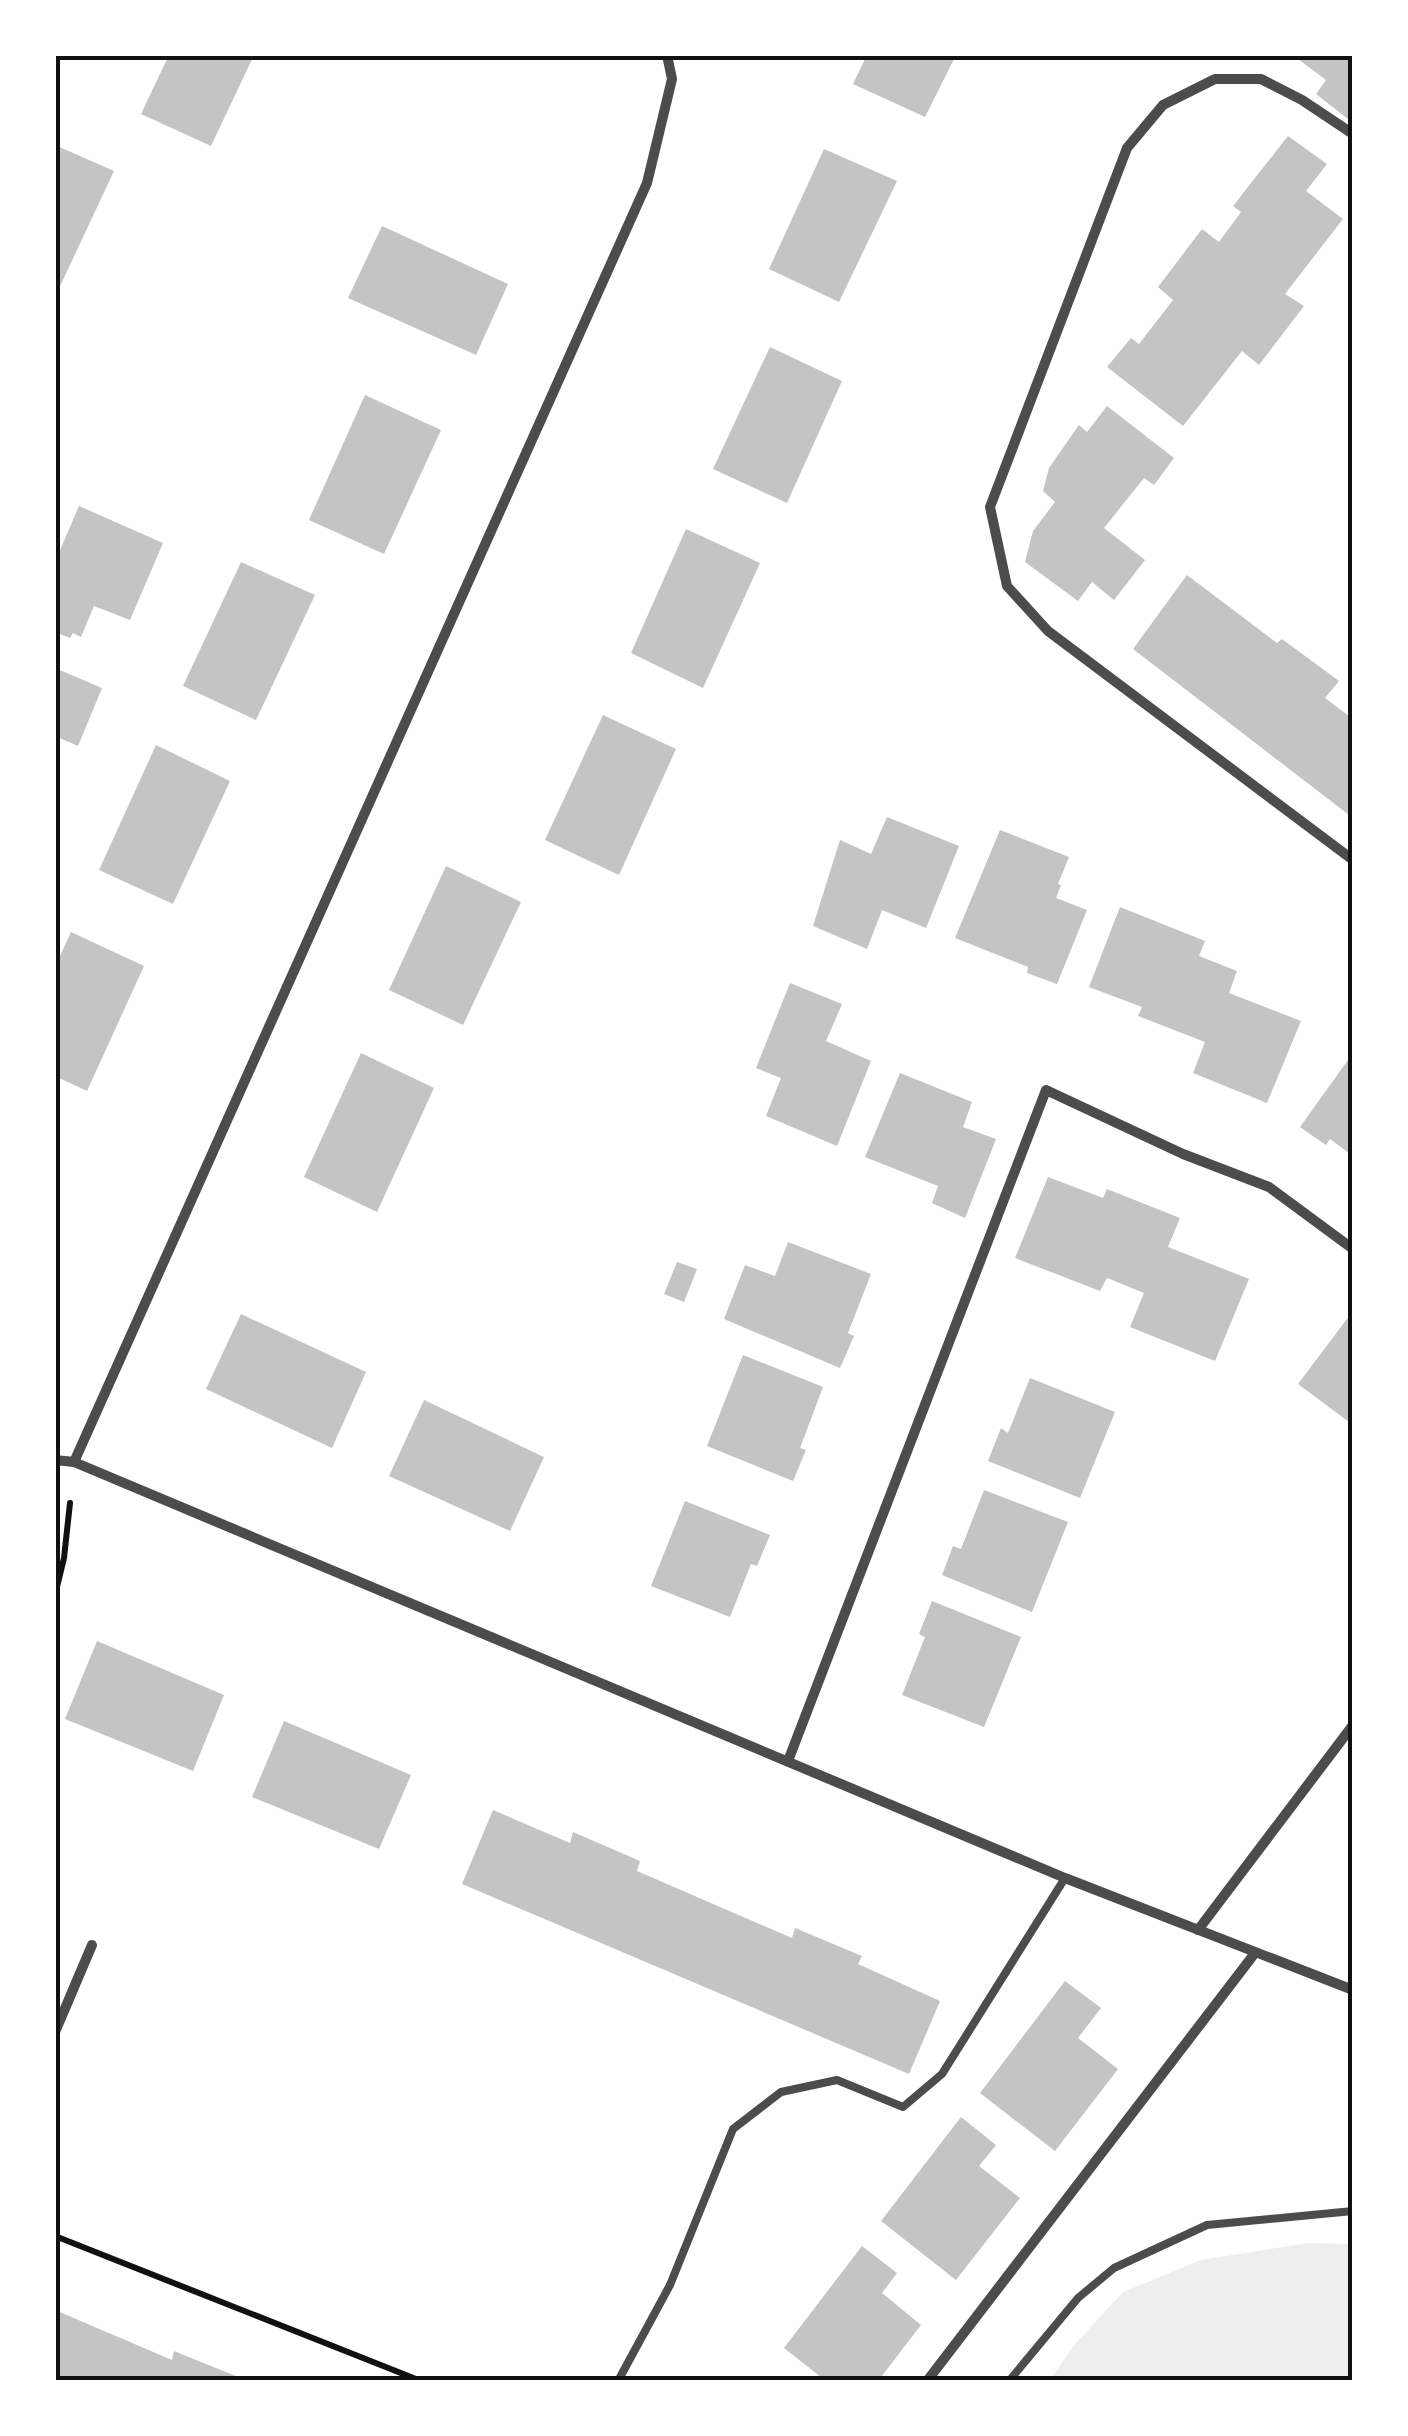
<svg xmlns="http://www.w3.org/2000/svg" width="1408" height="2436" font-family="'PT Sans',sans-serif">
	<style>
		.green { fill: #eee }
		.building { fill: #c4c4c4 }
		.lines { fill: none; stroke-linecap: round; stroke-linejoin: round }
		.path { stroke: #111; stroke-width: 6 }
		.service { stroke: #4c4c4c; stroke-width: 8 }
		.minor { stroke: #4c4c4c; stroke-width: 10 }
		.neatline { fill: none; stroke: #111; stroke-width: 4 }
	</style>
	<rect width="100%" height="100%" fill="#fff"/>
	<path class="green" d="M1308,2243L1353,2244V2381H1049L1076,2343L1123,2292L1201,2260Z"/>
	<g class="building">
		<path d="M169,55H254L211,146L141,114Z"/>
		<path d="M867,55H956L925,117L853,84Z"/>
		<path d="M1302,55H1353V123L1316,94L1326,80L1298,59Z"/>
		<path d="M1288,136L1327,164L1306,191L1343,219L1285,294L1304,306L1259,365L1242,351L1183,426L1107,367L1131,338L1139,344L1173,300L1158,287L1202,229L1219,242L1241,212L1233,206Z"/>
		<path d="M55,145L114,171L55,297Z"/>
		<path d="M824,149L897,181L839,302L769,269Z"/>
		<path d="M382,226L508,284L476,355L348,298Z"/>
		<path d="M770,347L842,381L787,503L713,469Z"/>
		<path d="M365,395L441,430L384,554L309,520Z"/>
		<path d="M1107,406L1174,458L1154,485L1144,478L1104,528L1145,560L1114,600L1092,582L1078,601L1025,562L1033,531L1055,502L1043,491L1049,468L1079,425L1087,432Z"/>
		<path d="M79,506L163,543L130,620L94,606L81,637L73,633L70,638L55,632V562Z"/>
		<path d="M686,529L760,563L703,688L631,653Z"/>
		<path d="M241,562L315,595L256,720L183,686Z"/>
		<path d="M1187,575L1277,643L1282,639L1339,681L1325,698L1353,719V818L1133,649Z"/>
		<path d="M55,668L102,688L78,746L55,736Z"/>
		<path d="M603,715L676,749L619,875L545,840Z"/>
		<path d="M156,745L230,781L173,904L99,870Z"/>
		<path d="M887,817L959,846L926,928L882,910L867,949L813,926L840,840L871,854Z"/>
		<path d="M1000,830L1069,857L1058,884L1061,885L1056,898L1087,910L1057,984L1027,973L1028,967L955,938Z"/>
		<path d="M446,866L521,902L463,1025L389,990Z"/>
		<path d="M1120,907L1205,941L1199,956L1237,971L1229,993L1301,1021L1267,1103L1193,1073L1205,1042L1138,1016L1142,1007L1089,987Z"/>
		<path d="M71,932L144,966L87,1091L55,1076V967Z"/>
		<path d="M790,983L842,1004L826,1041L871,1061L837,1146L766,1116L781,1078L756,1068Z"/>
		<path d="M361,1053L434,1088L377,1212L304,1177Z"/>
		<path d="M1353,1053V1156L1330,1139L1326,1145L1300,1127Z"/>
		<path d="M900,1073L972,1102L963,1127L996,1139L965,1218L932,1203L938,1186L865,1157Z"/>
		<path d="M1048,1177L1103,1198L1107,1189L1180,1218L1168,1247L1249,1279L1215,1361L1130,1327L1144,1293L1107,1278L1100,1291L1015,1258Z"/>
		<path d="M788,1242L871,1274L848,1333L854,1336L840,1368L724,1319L745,1265L775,1276Z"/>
		<path d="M677,1262L697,1269L684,1302L664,1294Z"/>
		<path d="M1353,1311V1425L1298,1384Z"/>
		<path d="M241,1314L366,1372L332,1448L206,1389Z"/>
		<path d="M743,1355L823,1387L800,1448L806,1450L793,1481L707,1446Z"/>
		<path d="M1030,1378L1115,1412L1080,1498L988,1461L1001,1428L1008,1433Z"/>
		<path d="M424,1400L544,1457L510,1531L389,1476Z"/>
		<path d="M984,1490L1068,1522L1032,1612L942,1575L953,1546L961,1549Z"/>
		<path d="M685,1501L770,1535L757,1566L751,1564L730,1617L651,1586Z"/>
		<path d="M932,1601L1021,1637L984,1727L902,1695L925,1637L919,1634Z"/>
		<path d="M97,1641L224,1695L193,1771L65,1719Z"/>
		<path d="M284,1721L411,1775L379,1849L252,1797Z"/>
		<path d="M493,1810L570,1843L573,1832L640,1861L637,1871L792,1938L795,1928L862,1956L858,1964L940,2001L909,2074L462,1884Z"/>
		<path d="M1065,1981L1101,2008L1078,2038L1118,2069L1055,2151L980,2093Z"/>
		<path d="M961,2117L996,2145L979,2166L1020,2198L956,2280L881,2221Z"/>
		<path d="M862,2246L897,2273L882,2293L921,2325L878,2381H826L784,2348Z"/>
		<path d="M55,2310L172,2360L174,2351L248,2381H55Z"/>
	</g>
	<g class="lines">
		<g class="path">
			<path d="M55,1595L64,1558L70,1503"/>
			<path d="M55,2236L421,2381"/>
		</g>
		<g class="service">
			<path d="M618,2381L670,2285L733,2129L781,2092L837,2080L903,2107L942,2074L1065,1878"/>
			<path d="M1009,2381L1078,2298L1114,2268L1207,2225L1353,2211"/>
		</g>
		<g class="minor">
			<path d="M1353,134L1302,100L1261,79H1215L1163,105L1127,148L990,507L1007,586L1048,631L1353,860"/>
			<path d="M55,1460L74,1462L1065,1878L1353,1990"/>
			<path d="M74,1462L647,183L672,79L667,55"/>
			<path d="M788,1761L1046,1090L1183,1154L1269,1187L1353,1249"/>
			<path d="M1198,1930L1353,1725"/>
			<path d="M55,2032L92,1945"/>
			<path d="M927,2381L1255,1953"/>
		</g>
	</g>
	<rect width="1408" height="2436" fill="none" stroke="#ffffff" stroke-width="115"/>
	<rect x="58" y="58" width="1292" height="2320" class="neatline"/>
</svg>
